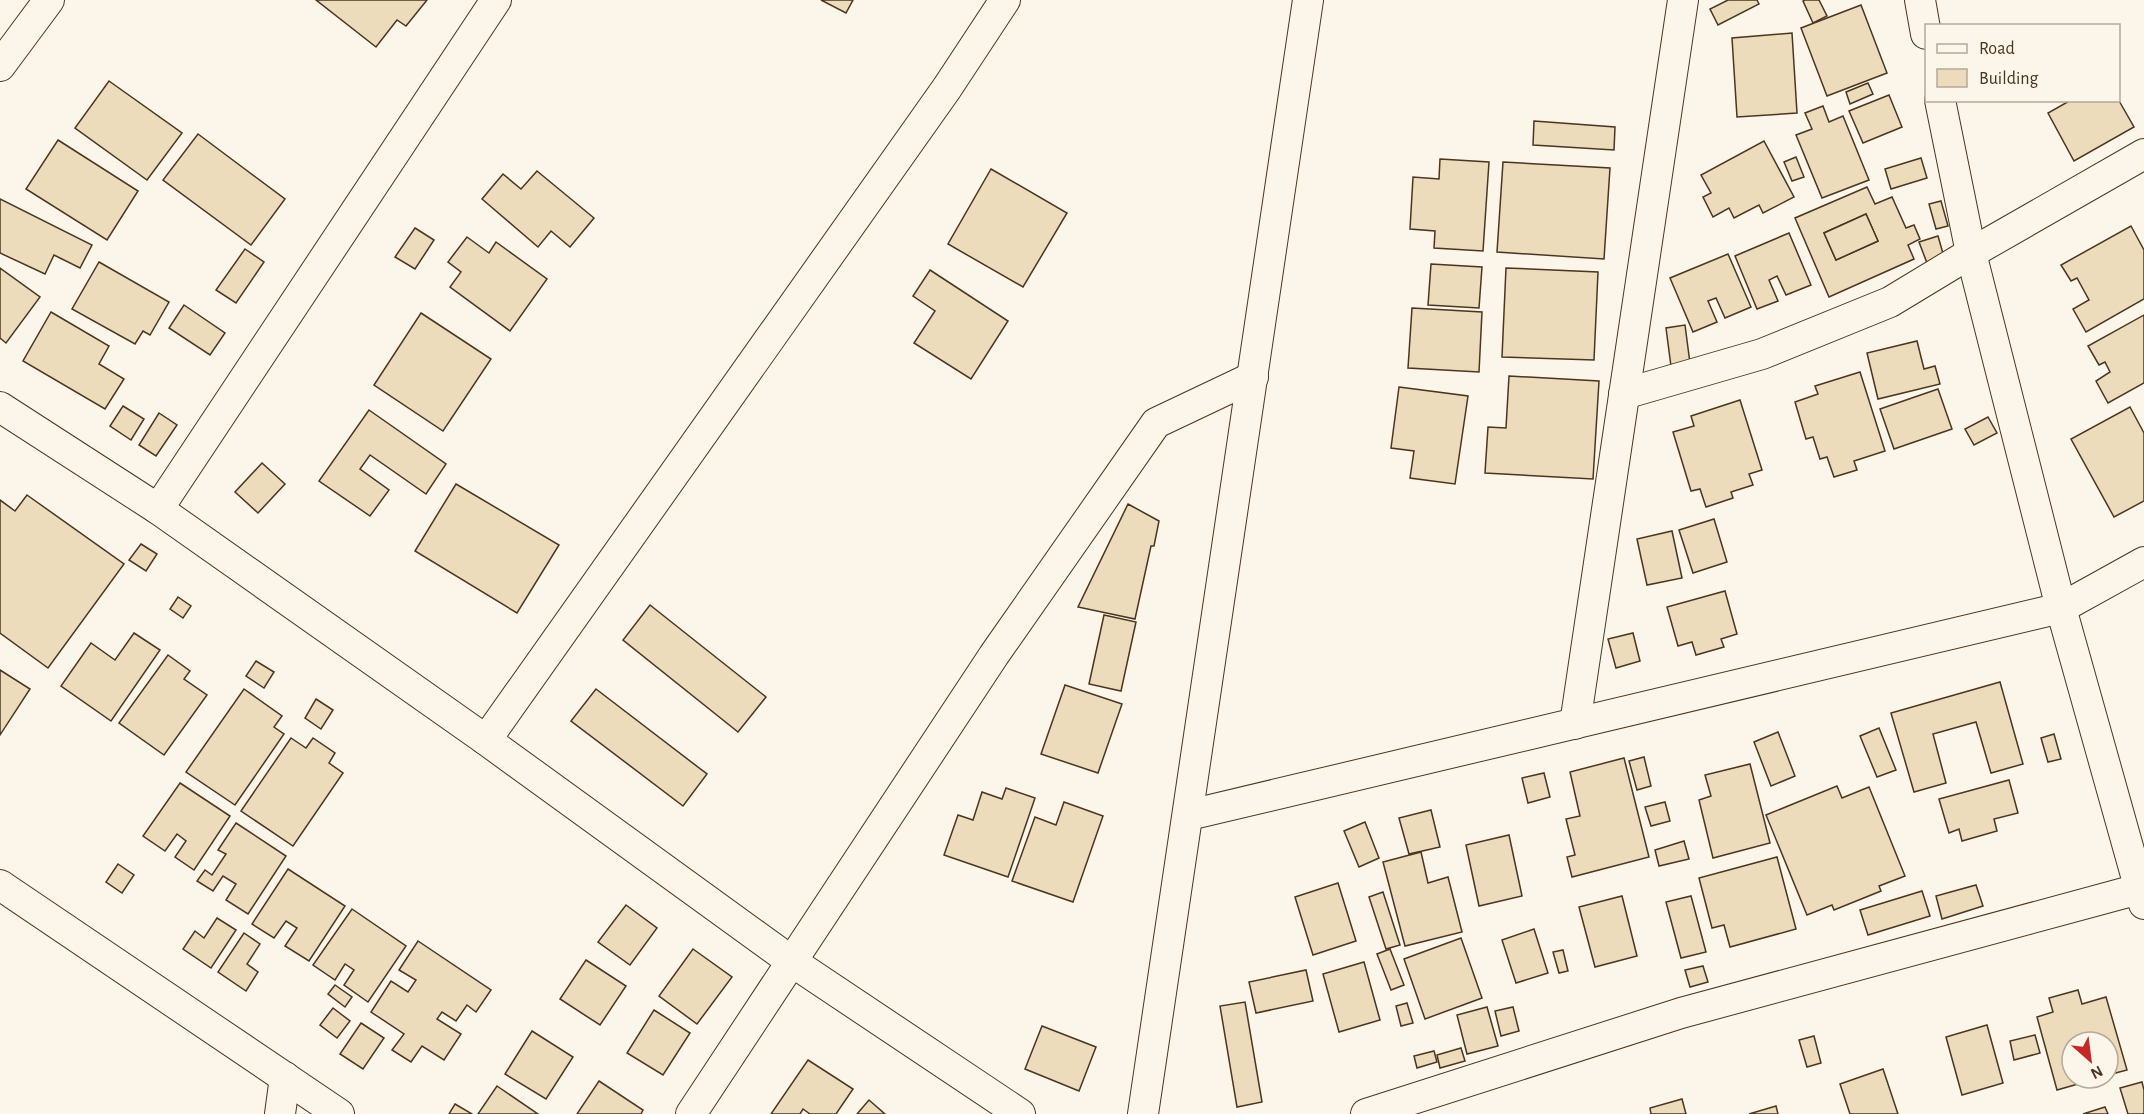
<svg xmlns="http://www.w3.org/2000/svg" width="2144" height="1114" font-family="'Alegreya Sans',sans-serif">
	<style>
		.building { fill: #ecdcbc; stroke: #4a3520; stroke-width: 1.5; fill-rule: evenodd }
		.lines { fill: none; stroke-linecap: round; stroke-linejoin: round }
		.street-casing { stroke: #4a3520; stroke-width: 32 }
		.street { stroke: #fbf6e9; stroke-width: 30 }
	</style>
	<rect width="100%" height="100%" fill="#fbf6e9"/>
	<g class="building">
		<path d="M316,0H427L406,26L397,20L376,47Z"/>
		<path d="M821,0H853L846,13Z"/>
		<path d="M1728,0H1757L1759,4L1718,25L1710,9Z"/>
		<path d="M1805,0H1819L1827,16L1813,23L1803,1Z"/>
		<path d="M1861,5L1887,73L1827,96L1801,28Z"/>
		<path d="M1792,33L1797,113L1737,117L1732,38Z"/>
		<path d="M109,81L182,133L147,180L75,128Z"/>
		<path d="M1868,83L1873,94L1850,104L1846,92Z"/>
		<path d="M1889,95L1902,127L1863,143L1849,111Z"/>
		<path d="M2118,99L2134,127L2074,161L2048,113L2071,100Z"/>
		<path d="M1823,106L1829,122L1843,116L1869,180L1822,198L1796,135L1812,129L1805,113Z"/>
		<path d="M1534,121L1615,127L1614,150L1533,145Z"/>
		<path d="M198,134L285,199L251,245L163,180Z"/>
		<path d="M58,140L138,191L107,240L26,189Z"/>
		<path d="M1764,141L1794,197L1763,213L1759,205L1734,218L1729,208L1713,217L1703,197L1711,193L1701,175Z"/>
		<path d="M1796,157L1804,177L1792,181L1784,162Z"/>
		<path d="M1921,158L1927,178L1891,189L1885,169Z"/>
		<path d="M1440,159L1489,162L1483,251L1434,248L1435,231L1410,229L1413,177L1439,179Z"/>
		<path d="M1503,162L1610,168L1604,259L1497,252Z"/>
		<path d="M991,169L1067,213L1023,287L948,244Z"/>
		<path d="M537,171L594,218L570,247L551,231L538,247L482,199L503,174L521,189Z"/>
		<path d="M1867,187L1875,204L1892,197L1906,228L1914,225L1920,239L1908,245L1914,259L1829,297L1795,218ZM1866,214L1878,241L1836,260L1824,233Z"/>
		<path d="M0,199L92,245L80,268L54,255L45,274L0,253Z"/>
		<path d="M1941,201L1948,226L1936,229L1929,204Z"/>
		<path d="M1866,214L1878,241L1836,260L1824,233Z"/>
		<path d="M2131,226L2144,250V299L2086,332L2073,309L2089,300L2077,278L2071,281L2061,265Z"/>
		<path d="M415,228L434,240L415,269L395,257Z"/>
		<path d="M1789,233L1811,285L1786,295L1777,276L1769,280L1778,301L1757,309L1735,256Z"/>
		<path d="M1938,236L1944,257L1927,263L1919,242Z"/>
		<path d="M467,237L489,253L496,242L547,279L510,331L450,287L461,272L448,262Z"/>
		<path d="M245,249L264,262L236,303L216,290Z"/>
		<path d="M1728,254L1751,307L1725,318L1716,298L1708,301L1717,322L1693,332L1670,278Z"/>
		<path d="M99,262L169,302L150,335L143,331L135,344L72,309Z"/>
		<path d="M1431,264L1482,267L1479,308L1428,305Z"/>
		<path d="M0,268L40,297L6,343L0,338Z"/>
		<path d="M1506,268L1598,272L1594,360L1502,357Z"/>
		<path d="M930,270L1008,321L971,379L914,343L935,311L913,296Z"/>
		<path d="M184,305L225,333L210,355L169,328Z"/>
		<path d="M1412,308L1482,312L1479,372L1408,368Z"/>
		<path d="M51,312L109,346L99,364L124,379L105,409L23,361Z"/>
		<path d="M421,313L491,359L443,431L374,385Z"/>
		<path d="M2144,315V383L2108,403L2096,381L2110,372L2105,362L2099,365L2088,346Z"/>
		<path d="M1685,325L1691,371L1672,374L1666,328Z"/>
		<path d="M1917,341L1924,369L1935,366L1940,384L1878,399L1867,353Z"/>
		<path d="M1860,372L1885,451L1854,461L1857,470L1834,477L1827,457L1820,459L1813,437L1806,439L1795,402L1818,394L1815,386Z"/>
		<path d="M1509,376L1599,381L1593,479L1485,473L1488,427L1506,428Z"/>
		<path d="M1399,387L1468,396L1455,484L1410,478L1414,451L1391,448Z"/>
		<path d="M1938,389L1952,429L1894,449L1880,409Z"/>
		<path d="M1740,400L1762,470L1749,474L1753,485L1731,492L1733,498L1706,507L1700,489L1691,491L1673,432L1694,426L1691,416Z"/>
		<path d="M123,406L144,419L131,440L110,426Z"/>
		<path d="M2130,407L2144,433V501L2114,517L2071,439Z"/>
		<path d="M369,410L446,464L426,494L370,455L360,469L389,490L370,516L319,481Z"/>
		<path d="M159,413L177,425L156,456L139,445Z"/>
		<path d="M1988,417L1997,433L1974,445L1965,429Z"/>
		<path d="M262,463L285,484L258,513L235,492Z"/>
		<path d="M456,484L559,545L517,613L415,551Z"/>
		<path d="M27,495L124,564L48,668L0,633V500L15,511Z"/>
		<path d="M1128,504L1159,521L1154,546H1151L1135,619L1078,607Z"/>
		<path d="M1714,519L1727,562L1693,573L1679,530Z"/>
		<path d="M1672,531L1682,578L1647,585L1637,539Z"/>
		<path d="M141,544L157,554L146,571L129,560Z"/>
		<path d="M1725,591L1737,634L1721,639L1724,647L1696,655L1692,642L1678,646L1667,607Z"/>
		<path d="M178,597L191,606L183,618L170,609Z"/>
		<path d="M650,605L766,697L738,732L623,640Z"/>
		<path d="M1104,615L1136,622L1121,691L1089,684Z"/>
		<path d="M134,633L160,650L111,721L61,686L91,643L115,660Z"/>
		<path d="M1633,633L1640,661L1616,668L1608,639Z"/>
		<path d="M168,655L190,671L184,679L207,695L164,755L119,723Z"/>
		<path d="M256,661L274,672L264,688L246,676Z"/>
		<path d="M0,670L30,689L0,735Z"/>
		<path d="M2000,682L2023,764L1991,773L1976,722L1933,734L1946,783L1914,792L1891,713Z"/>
		<path d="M1065,685L1122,704L1098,773L1041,754Z"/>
		<path d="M244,689L282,716L274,727L284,734L235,805L186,772Z"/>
		<path d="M596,689L707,774L683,806L571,721Z"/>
		<path d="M316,699L333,710L321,729L305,718Z"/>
		<path d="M1879,728L1896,770L1877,777L1860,736Z"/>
		<path d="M1778,732L1795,776L1771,786L1754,742Z"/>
		<path d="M2054,734L2061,759L2048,762L2041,738Z"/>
		<path d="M291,738L306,748L313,738L335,753L329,763L343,773L293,846L241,811Z"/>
		<path d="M1644,757L1651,786L1637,790L1629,761Z"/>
		<path d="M1624,758L1649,857L1572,877L1567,857L1575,855L1566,819L1580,816L1570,772Z"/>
		<path d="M1750,764L1770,843L1713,858L1699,800L1711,796L1705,775Z"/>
		<path d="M1544,773L1550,797L1528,803L1522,778Z"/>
		<path d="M2009,780L2018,813L1994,819L1997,831L1962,841L1959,829L1949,833L1939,799Z"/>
		<path d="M180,783L230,816L194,870L175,857L186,841L177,834L165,851L143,836Z"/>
		<path d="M1837,786L1842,798L1869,787L1905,876L1879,886L1881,891L1834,910L1832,905L1807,915L1766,815Z"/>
		<path d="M1006,788L1035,798L1008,877L944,855L958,815L973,820L982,792L1002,799Z"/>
		<path d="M1064,802L1103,816L1073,902L1012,881L1035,817L1056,825Z"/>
		<path d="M1665,802L1670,821L1651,826L1645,807Z"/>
		<path d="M1431,810L1440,847L1409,854L1399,818Z"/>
		<path d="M1365,822L1379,858L1359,867L1344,831Z"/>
		<path d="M236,823L286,856L248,914L226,900L236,884L223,876L213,891L197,881L205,870L212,875L226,854L218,850Z"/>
		<path d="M1509,835L1522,896L1479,906L1466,845Z"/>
		<path d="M1684,841L1689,859L1659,866L1655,850Z"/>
		<path d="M1421,852L1428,883L1448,877L1462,932L1405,946L1383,862Z"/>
		<path d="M1777,857L1796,929L1730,947L1724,925L1712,928L1699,878Z"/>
		<path d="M118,864L134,875L122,893L106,882Z"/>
		<path d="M288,869L345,906L309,961L285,946L297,928L286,921L274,938L252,924Z"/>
		<path d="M1338,883L1356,941L1313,955L1295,897Z"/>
		<path d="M1976,885L1983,906L1942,919L1936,896Z"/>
		<path d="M1922,891L1930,916L1868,935L1860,910Z"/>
		<path d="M1383,892L1400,945L1386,949L1369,897Z"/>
		<path d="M1622,896L1637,956L1595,967L1579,907Z"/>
		<path d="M1691,896L1706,952L1681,958L1666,902Z"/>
		<path d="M626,905L657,928L630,965L598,942Z"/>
		<path d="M352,909L406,946L368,1002L344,985L354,970L345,964L335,980L313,965Z"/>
		<path d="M217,918L236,930L211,968L183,949L195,931L204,938Z"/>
		<path d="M1534,929L1548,973L1516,983L1502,940Z"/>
		<path d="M244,933L260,944L247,964L258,972L246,991L218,972Z"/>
		<path d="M1461,938L1482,998L1425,1019L1404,959Z"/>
		<path d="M418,941L491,990L476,1012L467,1005L456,1021L442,1012L437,1019L461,1034L444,1060L422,1046L411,1062L392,1050L404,1034L371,1012L391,981L408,992L416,980L399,970Z"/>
		<path d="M693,949L732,977L697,1024L659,996Z"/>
		<path d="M1390,949L1404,985L1391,990L1377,954Z"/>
		<path d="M1563,950L1568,971L1559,973L1553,952Z"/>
		<path d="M586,960L626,986L600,1025L560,999Z"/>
		<path d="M1364,962L1380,1020L1339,1032L1323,974Z"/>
		<path d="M1703,966L1708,982L1690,987L1685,970Z"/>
		<path d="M1306,970L1313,1001L1256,1013L1249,982Z"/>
		<path d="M335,985L352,997L345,1007L328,994Z"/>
		<path d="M2078,990L2082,1004L2106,997L2127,1070L2108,1075V1042H2072V1078H2099L2057,1090L2037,1017L2053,1012L2049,998Z"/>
		<path d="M1245,1002L1262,1102L1237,1107L1220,1006Z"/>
		<path d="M1407,1003L1413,1023L1401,1026L1396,1006Z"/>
		<path d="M1487,1007L1498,1046L1467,1054L1457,1015Z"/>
		<path d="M1513,1007L1519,1031L1501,1036L1495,1011Z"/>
		<path d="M333,1008L350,1021L337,1038L320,1025Z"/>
		<path d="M654,1010L690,1033L663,1075L627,1053Z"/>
		<path d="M361,1023L384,1038L363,1069L340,1054Z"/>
		<path d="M1987,1025L2003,1083L1962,1095L1946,1037Z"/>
		<path d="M1042,1026L1096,1047L1079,1091L1025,1069Z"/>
		<path d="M532,1031L573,1057L546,1099L505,1074Z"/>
		<path d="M2035,1035L2040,1053L2014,1060L2010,1041Z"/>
		<path d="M1814,1036L1821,1063L1807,1067L1799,1040Z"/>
		<path d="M1461,1048L1465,1061L1440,1068L1437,1055Z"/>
		<path d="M1434,1051L1437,1062L1417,1068L1414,1056Z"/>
		<path d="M808,1060L853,1089L836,1114H810L803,1109L800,1114H771Z"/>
		<path d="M1883,1069L1898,1114H1850L1840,1084Z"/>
		<path d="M599,1081L643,1110L641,1114H577Z"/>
		<path d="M2142,1082L2144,1090V1114H2128L2120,1088Z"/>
		<path d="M497,1086L538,1114H478Z"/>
		<path d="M1682,1099L1686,1114H1651L1650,1108Z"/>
		<path d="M869,1100L885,1114H857Z"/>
		<path d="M455,1104L472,1114H449Z"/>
		<path d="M1776,1106L1778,1114H1749Z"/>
		<path d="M2105,1107L2108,1114H2083Z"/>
	</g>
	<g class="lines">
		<g class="street-casing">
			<g id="street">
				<path d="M1920,0L1926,34"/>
				<path d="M0,66L49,0"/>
				<path d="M1940,100L1971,253L2061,608L2144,904"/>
				<path d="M1624,394L1762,354L1890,302L1971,253L2144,154"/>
				<path d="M0,407L158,509L486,740L791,961L1020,1114"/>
				<path d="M158,509L496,0"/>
				<path d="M1575,724L1683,0"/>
				<path d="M486,740L947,88L1005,0"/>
				<path d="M1189,815L2061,608L2144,562"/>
				<path d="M0,885L339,1114"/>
				<path d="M280,1114L285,1077"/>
				<path d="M691,1114L994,655L1156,423L1253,377"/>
				<path d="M1143,1114L1308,0"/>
				<path d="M1366,1114L1681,1013L2139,889"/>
			</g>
		</g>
		<use href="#street" class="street"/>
	</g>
	<rect x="1925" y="24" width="195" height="78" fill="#fbf6e9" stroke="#b4a999" stroke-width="1.5"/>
	<rect x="1937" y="44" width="30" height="9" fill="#fbf6e9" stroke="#b4a999" stroke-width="1.5"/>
	<text x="1979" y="54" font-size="18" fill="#4a3520">Road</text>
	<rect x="1937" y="69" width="30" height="18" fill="#ecdcbc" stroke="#b4a999" stroke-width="1.5"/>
	<text x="1979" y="84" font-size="18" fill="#4a3520">Building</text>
	<g transform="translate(2090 1060) rotate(152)"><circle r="28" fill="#fbf6e9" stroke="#b4a999" stroke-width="1.5"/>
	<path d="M0-4.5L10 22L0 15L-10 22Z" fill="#c62828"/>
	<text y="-9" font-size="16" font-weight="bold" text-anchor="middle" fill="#4a3520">N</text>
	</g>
</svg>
